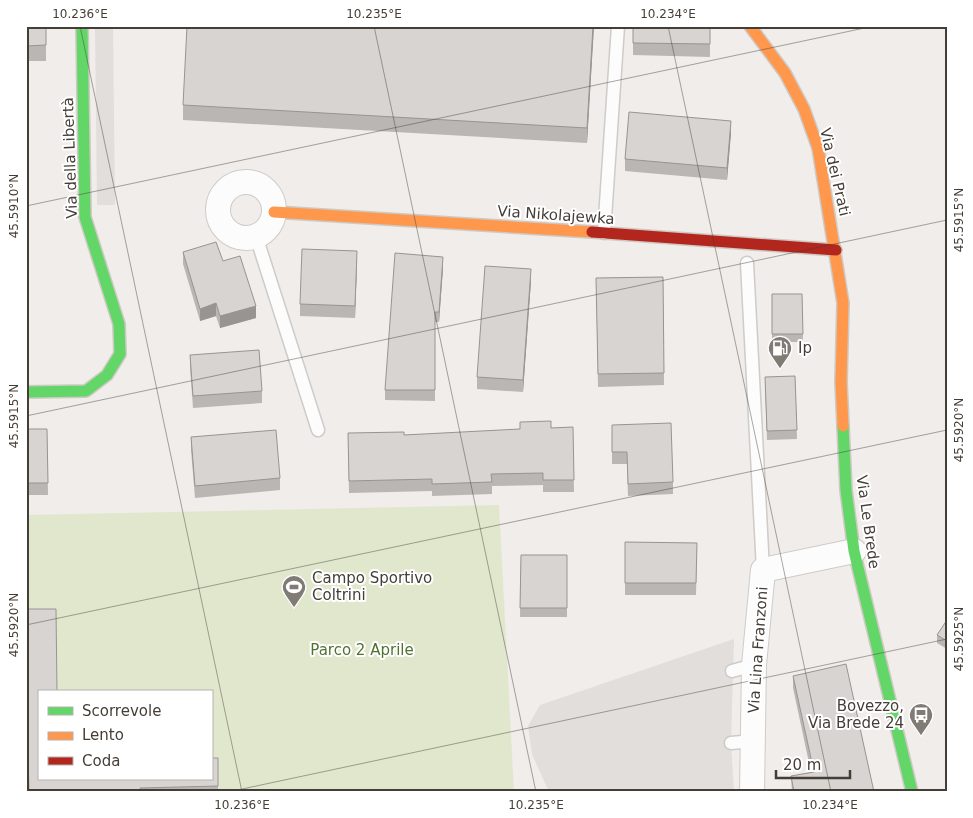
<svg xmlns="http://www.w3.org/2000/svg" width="973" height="818" font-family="'DejaVu Sans',sans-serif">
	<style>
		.park { fill: #e1e7cd; fill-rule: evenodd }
		.parking { fill: #e1dedb }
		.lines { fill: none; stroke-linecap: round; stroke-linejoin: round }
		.lane-casing { stroke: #cecbc8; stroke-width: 15 }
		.street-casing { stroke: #cecbc8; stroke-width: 26 }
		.fast-casing { stroke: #cec9c2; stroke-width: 14 }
		.slow-casing { stroke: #cec9c2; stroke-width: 14 }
		.jam-casing { stroke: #cec9c2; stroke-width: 14 }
		.lane { stroke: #fdfcfc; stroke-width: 12 }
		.street { stroke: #fdfcfc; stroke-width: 24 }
		.fast { stroke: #63d668; stroke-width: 11 }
		.slow { stroke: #ff974d; stroke-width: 11 }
		.jam { stroke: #b3261e; stroke-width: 11 }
		.wall { fill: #bab6b4 }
		.shaded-wall { fill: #979492 }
		.building { fill: #d8d4d1; stroke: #979492 }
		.ticks { fill: none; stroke: #453e37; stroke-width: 1; stroke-opacity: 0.45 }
		.labels { text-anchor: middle; stroke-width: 4; stroke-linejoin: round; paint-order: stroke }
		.street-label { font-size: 15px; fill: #453e37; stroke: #fff }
		.poi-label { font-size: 15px; fill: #453e37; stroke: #fff; text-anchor: start }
		.park-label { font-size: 15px; fill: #517130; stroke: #fff }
		.neatline { fill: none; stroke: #453e37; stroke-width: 2 }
		.ticks-label { font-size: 12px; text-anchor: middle; fill: #453e37 }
	</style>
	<rect width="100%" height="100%" fill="#f0edea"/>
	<path class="park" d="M499,505L514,792H26V515ZM39,692H211V779H39Z"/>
	<g class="parking">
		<path d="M95,26H113L115,205H97Z"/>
		<path d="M734,639L731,743L734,792H549L532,754L528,726L540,705Z"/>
	</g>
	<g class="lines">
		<g class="lane-casing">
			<g id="lane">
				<path d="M604,233L618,26"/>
				<path d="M256,236L318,430"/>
				<path d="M747,263L763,570"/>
				<path d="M732,671L754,665"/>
				<path d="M731,743L753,741"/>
			</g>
		</g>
		<g class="street-casing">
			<g id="street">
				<circle cx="246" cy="210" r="28"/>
				<path d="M752,792L754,665L763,570L854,551"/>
			</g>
		</g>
		<g class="fast-casing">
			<g id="fast">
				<path d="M26,392L86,391L107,375L120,354L119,324L85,217L82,26"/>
				<path d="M843,426L846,490L854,551L912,792"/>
			</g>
		</g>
		<g class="slow-casing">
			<g id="slow">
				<path d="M750,26L785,73L804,109L818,148L843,303L841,382L843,426"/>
				<path d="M274,212L592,232"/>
			</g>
		</g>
		<g class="jam-casing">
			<path id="jam" d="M592,232L836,250"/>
		</g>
		<use href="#lane" class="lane"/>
		<use href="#street" class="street"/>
		<use href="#fast" class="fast"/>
		<use href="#slow" class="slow"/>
		<use href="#jam" class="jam"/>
	</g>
	<g class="wall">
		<path d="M26,26L46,45V61H26Z"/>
		<path d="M594,26L587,143L183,120V105Z"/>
		<path d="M633,26H710V57L633,55Z"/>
		<path d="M731,133L727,180L625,171V159Z"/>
		<path d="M183,252L223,261L256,318L220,328L216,316L200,321L183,264Z"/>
		<path d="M357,263L355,318L300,316V304Z"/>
		<path d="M443,268L439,322H435V401L385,400V390Z"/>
		<path d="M663,277L664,385L598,387L596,278Z"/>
		<path d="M531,281L523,392L477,389V377Z"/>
		<path d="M772,294H802L803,342H772Z"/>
		<path d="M190,355L262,391V403L193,408L190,367Z"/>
		<path d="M795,376L797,439L767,440L765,385Z"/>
		<path d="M612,425L673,482V494L628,496L627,464H612Z"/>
		<path d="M573,427L574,492H543V485L492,486V494L432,496V491L349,493L348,433L404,435L551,428Z"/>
		<path d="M26,429H47L48,495H26Z"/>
		<path d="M191,437L280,478V490L195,498L191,450Z"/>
		<path d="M625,542L697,543L696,595H625Z"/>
		<path d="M521,555H567V617H520Z"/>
		<path d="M26,609L39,779L218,758V792H29L28,766H26Z"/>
		<path d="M947,620V649L937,643V635Z"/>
		<path d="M793,676L874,792H792L791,776L811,772L793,688Z"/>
	</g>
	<g class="shaded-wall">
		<path d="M593,26H594L587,143V128Z"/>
		<path d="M731,121V133L727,180V168Z"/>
		<path d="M357,251V263L355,318V306Z"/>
		<path d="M443,257V268L439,322V312Z"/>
		<path d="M531,269V281L523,392V380Z"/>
		<path d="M216,303V316L200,321V309Z"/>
		<path d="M256,306V318L220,328V316Z"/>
	</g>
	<g class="building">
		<path d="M26,26H46V45L26,46Z"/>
		<path d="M187,26H593L587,128L183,105Z"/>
		<path d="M633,26H710V44L633,43Z"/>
		<path d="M629,112L731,121L727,168L625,159Z"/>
		<path d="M216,242L223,261L240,256L256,306L220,316L216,303L200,309L183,252Z"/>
		<path d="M302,249L357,251L355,306L300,304Z"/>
		<path d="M395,253L443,257L439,312H435V390H385Z"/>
		<path d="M485,266L531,269L523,380L477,377Z"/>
		<path d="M663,277L664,373L598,374L596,278Z"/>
		<path d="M772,294H802L803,334H772Z"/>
		<path d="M259,350L262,391L193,396L190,355Z"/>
		<path d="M795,376L797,430L767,431L765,377Z"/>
		<path d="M551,421V428L573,427L574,480H543V473L491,474L492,482L432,484V479L349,481L348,433L404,432V435L520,429V422Z"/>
		<path d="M671,423L673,482L628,484L627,452H612V425Z"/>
		<path d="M26,429H47L48,483H26Z"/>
		<path d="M276,430L280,478L195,486L191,437Z"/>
		<path d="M625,542L697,543L696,583H625Z"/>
		<path d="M521,555H567V608H520Z"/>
		<path d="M26,609H56L57,692H39V779H211V758H218V786L140,788V792H29L28,753H26Z"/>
		<path d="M947,620V641L937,635Z"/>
		<path d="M846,664L874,792H794L791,776L814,772L793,676Z"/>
	</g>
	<path class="ticks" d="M80,26L242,792M374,26L536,792M668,26L831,792M26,206L874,26M26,416L947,220M26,625L947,430M228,792L947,639"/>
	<defs>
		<g id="fuel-pin" transform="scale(1.25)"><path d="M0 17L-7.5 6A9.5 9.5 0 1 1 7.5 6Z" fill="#817b76" stroke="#fff"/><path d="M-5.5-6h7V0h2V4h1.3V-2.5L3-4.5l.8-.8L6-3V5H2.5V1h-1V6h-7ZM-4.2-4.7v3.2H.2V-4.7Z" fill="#fff"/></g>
		<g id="stadium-pin" transform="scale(1.25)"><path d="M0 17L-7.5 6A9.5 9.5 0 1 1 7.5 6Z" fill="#817b76" stroke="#fff"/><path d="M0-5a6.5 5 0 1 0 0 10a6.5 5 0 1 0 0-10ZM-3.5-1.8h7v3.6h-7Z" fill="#fff"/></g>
		<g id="bus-pin" transform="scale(1.25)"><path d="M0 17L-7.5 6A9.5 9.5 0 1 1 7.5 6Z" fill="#817b76" stroke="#fff"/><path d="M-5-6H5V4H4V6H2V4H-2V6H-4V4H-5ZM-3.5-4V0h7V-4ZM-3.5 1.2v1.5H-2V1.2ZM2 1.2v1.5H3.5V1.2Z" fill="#fff"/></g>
	</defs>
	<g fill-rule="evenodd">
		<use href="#fuel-pin" x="780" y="348"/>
		<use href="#stadium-pin" x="294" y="587"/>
		<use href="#bus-pin" x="921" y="715"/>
	</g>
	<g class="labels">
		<g class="street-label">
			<text transform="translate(70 158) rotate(-92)" y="5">Via della Libertà</text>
			<text transform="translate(835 172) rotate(77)" y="5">Via dei Prati</text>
			<text transform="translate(556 215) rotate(4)" y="5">Via Nikolajewka</text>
			<text transform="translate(868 522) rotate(82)" y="5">Via Le Brede</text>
			<text transform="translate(758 650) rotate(-86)" y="5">Via Lina Franzoni</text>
		</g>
		<g class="poi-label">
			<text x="798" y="353">Ip</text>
			<text x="312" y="583">Campo Sportivo<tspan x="312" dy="17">Coltrini</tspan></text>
			<text x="904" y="711" text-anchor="end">Bovezzo,<tspan x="904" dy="17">Via Brede 24</tspan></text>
		</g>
		<g class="park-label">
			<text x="362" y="655">Parco 2 Aprile</text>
		</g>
	</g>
	<rect width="973" height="818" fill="none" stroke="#ffffff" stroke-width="55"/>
	<rect x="38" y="690" width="175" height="90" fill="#ffffff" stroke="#b5b2af"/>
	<rect x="48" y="707" width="25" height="8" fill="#63d668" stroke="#b5b2af"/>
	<text x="82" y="716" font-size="15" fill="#453e37">Scorrevole</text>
	<rect x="48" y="732" width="25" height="8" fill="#ff974d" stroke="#b5b2af"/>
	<text x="82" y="740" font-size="15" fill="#453e37">Lento</text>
	<rect x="48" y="757" width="25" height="8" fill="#b3261e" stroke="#b5b2af"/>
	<text x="82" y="766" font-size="15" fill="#453e37">Coda</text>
	<path d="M776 770v8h74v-8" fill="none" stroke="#453e37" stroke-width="2.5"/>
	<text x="783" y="770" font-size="15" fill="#453e37" stroke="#ffffff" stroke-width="4" paint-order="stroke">20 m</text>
	<rect x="28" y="28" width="918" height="762" class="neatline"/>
	<g class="ticks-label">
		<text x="80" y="18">10.236°E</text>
		<text x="374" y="18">10.235°E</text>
		<text x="668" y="18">10.234°E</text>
		<text transform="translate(14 206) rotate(-90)" y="4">45.5910°N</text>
		<text transform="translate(959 220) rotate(-90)" y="4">45.5915°N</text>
		<text transform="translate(14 416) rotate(-90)" y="4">45.5915°N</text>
		<text transform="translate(959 430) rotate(-90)" y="4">45.5920°N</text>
		<text transform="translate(14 625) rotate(-90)" y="4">45.5920°N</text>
		<text transform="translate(959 639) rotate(-90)" y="4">45.5925°N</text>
		<text x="242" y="809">10.236°E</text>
		<text x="536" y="809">10.235°E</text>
		<text x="830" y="809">10.234°E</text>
	</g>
</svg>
